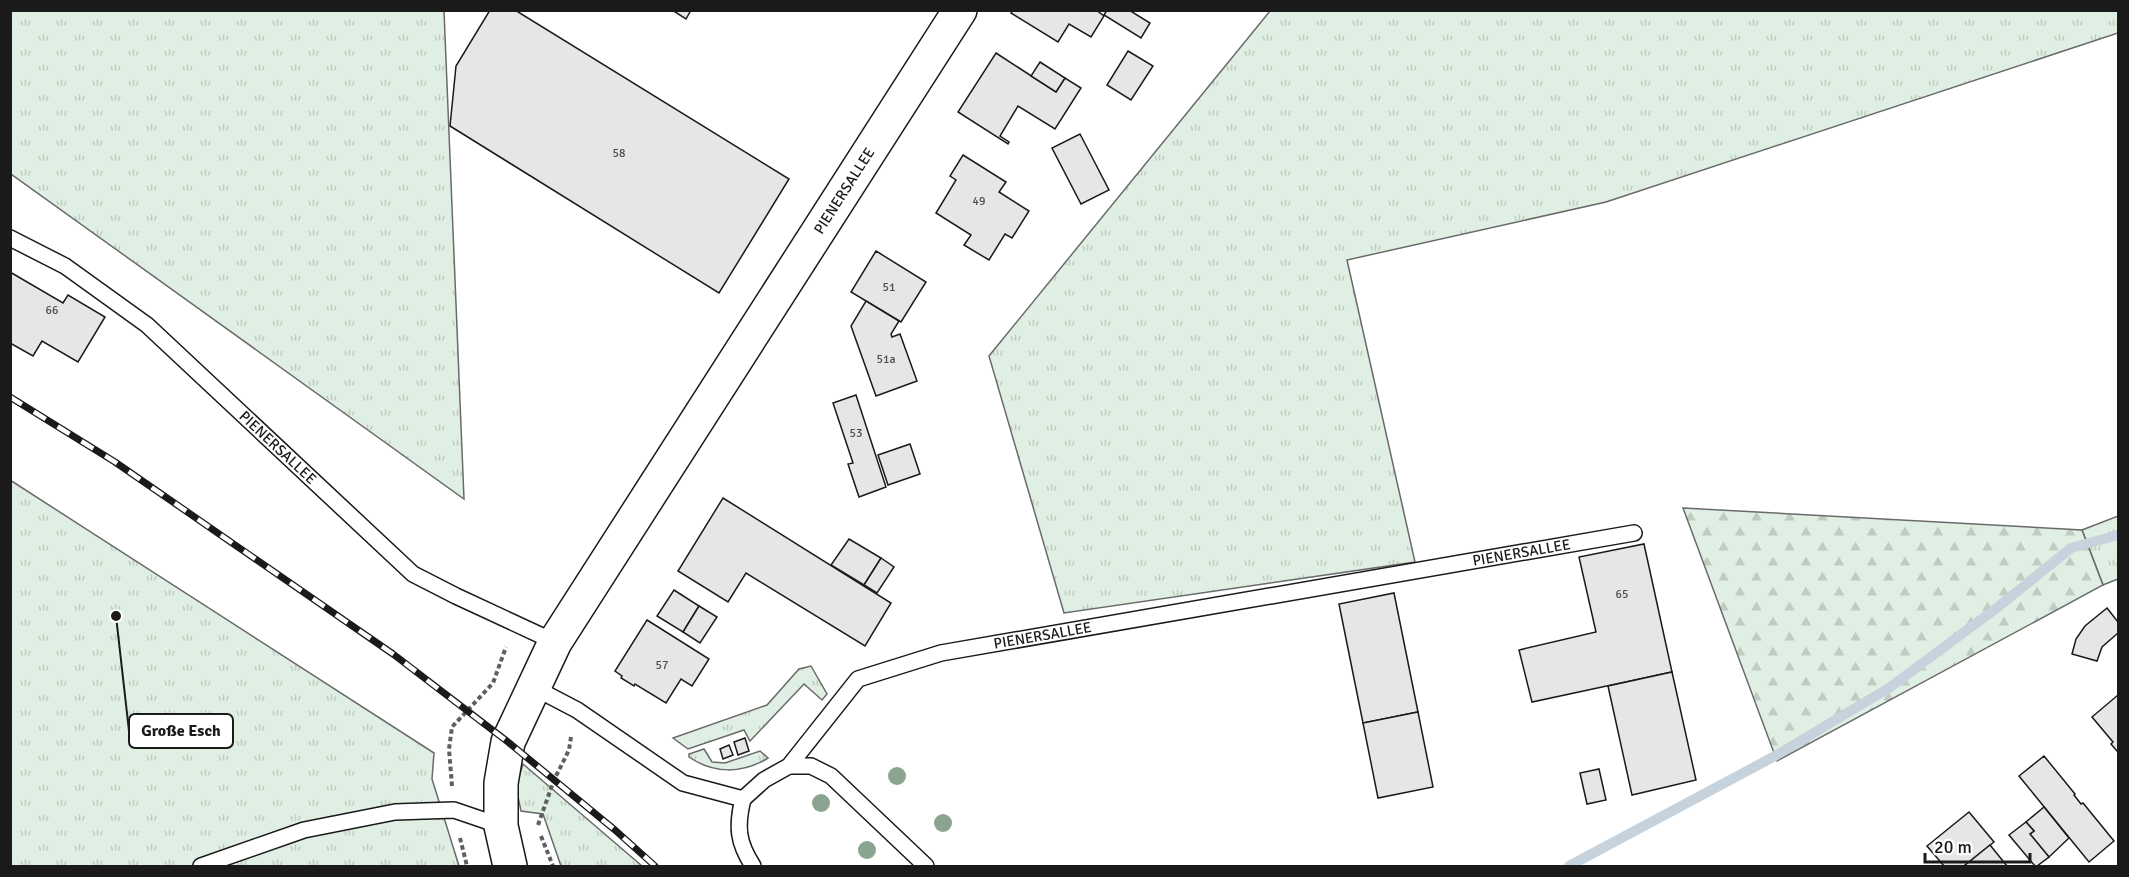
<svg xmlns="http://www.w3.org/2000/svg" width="2129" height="877" font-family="Signika,sans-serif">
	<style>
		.grass { fill: url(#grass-tufts); stroke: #6a6a6a; stroke-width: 1.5 }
		.forest { fill: url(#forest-firs); stroke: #6a6a6a; stroke-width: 1.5 }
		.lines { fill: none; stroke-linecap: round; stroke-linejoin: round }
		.stream { stroke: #c6d2dc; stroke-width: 10 }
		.building { fill: #e6e6e6; stroke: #1a1a1a; stroke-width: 1.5 }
		.lane-casing { stroke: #1a1a1a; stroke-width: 18 }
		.secondary-casing { stroke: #1a1a1a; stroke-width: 36 }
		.path { stroke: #5f5f5f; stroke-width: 4; stroke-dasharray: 4.5 3; stroke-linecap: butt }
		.lane { stroke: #fff; stroke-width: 15 }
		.secondary { stroke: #fff; stroke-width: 33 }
		.rail-casing { stroke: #1a1a1a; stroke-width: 7 }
		.rail { stroke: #fff; stroke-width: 4.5; stroke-dasharray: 14; stroke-linecap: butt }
		.tree { fill: #8aa48f }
		.labels { text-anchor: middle; stroke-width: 4.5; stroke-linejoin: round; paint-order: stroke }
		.number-label { font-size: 12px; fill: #4d4d4d }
		.street-label { font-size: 15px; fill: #1a1a1a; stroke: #fff }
		.leader { fill: none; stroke: #1a1a1a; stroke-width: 2 }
		.callout-dot { fill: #1a1a1a; stroke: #fff; stroke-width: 2 }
		.callout { fill: #fff; stroke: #1a1a1a; stroke-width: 2 }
		.callout-label { font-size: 16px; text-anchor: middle; font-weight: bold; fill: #1a1a1a }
	</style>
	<defs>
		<pattern id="grass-tufts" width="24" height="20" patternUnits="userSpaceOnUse" patternTransform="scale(1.5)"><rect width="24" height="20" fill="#e0efe3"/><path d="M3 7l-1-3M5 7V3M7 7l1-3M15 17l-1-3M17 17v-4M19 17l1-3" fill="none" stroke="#c0ccc2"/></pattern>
		<pattern id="forest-firs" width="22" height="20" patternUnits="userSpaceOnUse" patternTransform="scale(1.5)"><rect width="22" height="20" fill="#e0efe3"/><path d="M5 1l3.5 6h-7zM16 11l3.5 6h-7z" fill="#c0ccc2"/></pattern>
	</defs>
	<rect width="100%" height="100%" fill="#fff"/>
	<g class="grass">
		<path d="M10,11H444L464,499L11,174Z"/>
		<path d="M1270,11L2118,10V33L1606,202L1347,260L1415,562L1064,613L989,356Z"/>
		<path d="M10,480L434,753L432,779L459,866H11Z"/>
		<path d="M2118,516V579L2103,585L2082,530Z"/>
		<path d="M811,666L827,694L822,700L804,684L750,741L744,730L688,749L673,738L767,705L799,669Z"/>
		<path d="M704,749L712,762L725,763L760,751L768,758C742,774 714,774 689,757V754Z"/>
		<path d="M523,764L642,866H561L543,814L521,811L516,787Z"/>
	</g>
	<path class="forest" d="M1683,508L2082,530L2103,585L1777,761Z"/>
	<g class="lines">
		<path class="stream" d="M1569,866L1775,756L1889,688L1998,607L2071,548L2118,535"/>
	</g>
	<g class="building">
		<path d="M490,10H515L789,179L719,293L450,126L456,66Z"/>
		<path d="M672,10H691L686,19Z"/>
		<path d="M1013,10H1096L1104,16L1091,37L1069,24L1058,42L1011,13Z"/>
		<path d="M1107,10H1129L1150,23L1141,38L1104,15Z"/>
		<path d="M1128,51L1153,66L1131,100L1107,85Z"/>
		<path d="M996,53L1056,92L1065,78L1081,88L1055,129L1018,106L1000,136L1009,142L1008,144L958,112Z"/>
		<path d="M1040,62L1065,78L1056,92L1031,76Z"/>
		<path d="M1080,134L1109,190L1081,204L1052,148Z"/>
		<path d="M963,155L1006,182L999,192L1029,211L1012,238L1005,234L989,260L964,245L971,235L936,213L956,180L950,176Z"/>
		<path d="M876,251L926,282L901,322L851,292Z"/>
		<path d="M10,272L63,303L68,295L105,317L78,362L42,341L33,356L10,343Z"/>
		<path d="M866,301L899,321L891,334L892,337L900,334L917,381L876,396L851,326Z"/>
		<path d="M856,395L886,487L859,497L848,464L853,463L833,403Z"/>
		<path d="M910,444L920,474L888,485L878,455Z"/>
		<path d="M723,498L891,603L865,646L746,573L728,602L678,571Z"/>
		<path d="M849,539L881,558L864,585L831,565Z"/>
		<path d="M1644,544L1672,672L1532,702L1519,650L1596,632L1579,557Z"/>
		<path d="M881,558L894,567L877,593L864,585Z"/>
		<path d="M674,590L699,606L683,632L657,616Z"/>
		<path d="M1394,593L1418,712L1363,723L1339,604Z"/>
		<path d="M699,606L717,617L700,643L683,632Z"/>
		<path d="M2107,608L2118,622V633L2102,647L2097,661L2072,654L2076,639L2085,626Z"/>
		<path d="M647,620L709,659L692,686L681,679L666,703L635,684L634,686L621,678L622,676L615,671Z"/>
		<path d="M1672,672L1696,780L1632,795L1608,686Z"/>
		<path d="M2118,695V750L2117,751L2111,744L2113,742L2092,717Z"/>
		<path d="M1418,712L1433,787L1378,798L1363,723Z"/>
		<path d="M745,738L749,751L738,755L734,742Z"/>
		<path d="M729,745L733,755L723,759L720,749Z"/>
		<path d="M2044,756L2075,794L2074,795L2081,804L2083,803L2114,841L2089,862L2019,776Z"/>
		<path d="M1599,769L1606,800L1587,804L1580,773Z"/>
		<path d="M2044,807L2069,838L2049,857L2030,834L2034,831L2026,822Z"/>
		<path d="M1969,812L1994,842L1964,866H1944L1927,846Z"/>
		<path d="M2026,822L2034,831L2030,834L2049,857L2037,866H2035L2009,835Z"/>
		<path d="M1990,845L2007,866H1964Z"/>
	</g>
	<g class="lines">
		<g class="lane-casing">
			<g id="lane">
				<path id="s1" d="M10,238L65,266L147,325L413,574L456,596L555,642"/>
				<path d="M533,687L577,710L683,783L743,799"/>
				<path d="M789,766H811L831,776L926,866"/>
				<path id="s2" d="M743,799L764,780L789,766L858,679L941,653L1634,533"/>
				<path d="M743,799C736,827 738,843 753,866"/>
				<path d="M201,866L304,830L395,812L454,810L501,826"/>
			</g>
		</g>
		<g class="secondary-casing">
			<g id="secondary">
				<path id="s3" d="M510,866L501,826V783L508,742L555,642L960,10"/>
			</g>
		</g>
		<g class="path">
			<path d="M452,786L449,749L452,727L493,683L506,647"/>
			<path d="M538,825L554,780L569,750L571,737"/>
			<path d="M541,836L553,866"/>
			<path d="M460,838L467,866"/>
		</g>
		<use href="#lane" class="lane"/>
		<use href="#secondary" class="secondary"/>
		<g class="rail-casing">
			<path id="rail" d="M10,397L115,462L393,654L508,742L615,830L655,866"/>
		</g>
		<use href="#rail" class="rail"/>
	</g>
	<g class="tree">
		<circle cx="897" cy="776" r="9"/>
		<circle cx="821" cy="803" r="9"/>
		<circle cx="943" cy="823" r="9"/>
		<circle cx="867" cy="850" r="9"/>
	</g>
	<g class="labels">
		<g class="number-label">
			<text x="619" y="157">58</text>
			<text x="979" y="205">49</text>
			<text x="889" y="291">51</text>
			<text x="52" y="314">66</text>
			<text x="886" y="363">51a</text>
			<text x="856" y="437">53</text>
			<text x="1622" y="598">65</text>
			<text x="662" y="669">57</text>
		</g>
		<g class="street-label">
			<text dy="5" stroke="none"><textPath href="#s3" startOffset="772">PIENERSALLEE</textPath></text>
			<text dy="5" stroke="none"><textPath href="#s1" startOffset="342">PIENERSALLEE</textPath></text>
			<text dy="5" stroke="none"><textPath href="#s2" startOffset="844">PIENERSALLEE</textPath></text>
			<text dy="5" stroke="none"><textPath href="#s2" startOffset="358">PIENERSALLEE</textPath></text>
		</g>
	</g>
	<path class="leader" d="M116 616L129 731"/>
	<circle class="callout-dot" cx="116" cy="616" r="6"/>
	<rect class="callout" x="129" y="714" width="104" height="34" rx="6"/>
	<g class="callout-label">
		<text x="181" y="736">Große Esch</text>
	</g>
	<rect width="2129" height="877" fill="none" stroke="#1a1a1a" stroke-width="24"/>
	<path d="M1925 853v9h105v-9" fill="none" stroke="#1a1a1a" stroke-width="3"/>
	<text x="1934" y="853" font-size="18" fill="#1a1a1a" stroke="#ffffff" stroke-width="4.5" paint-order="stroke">20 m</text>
</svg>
